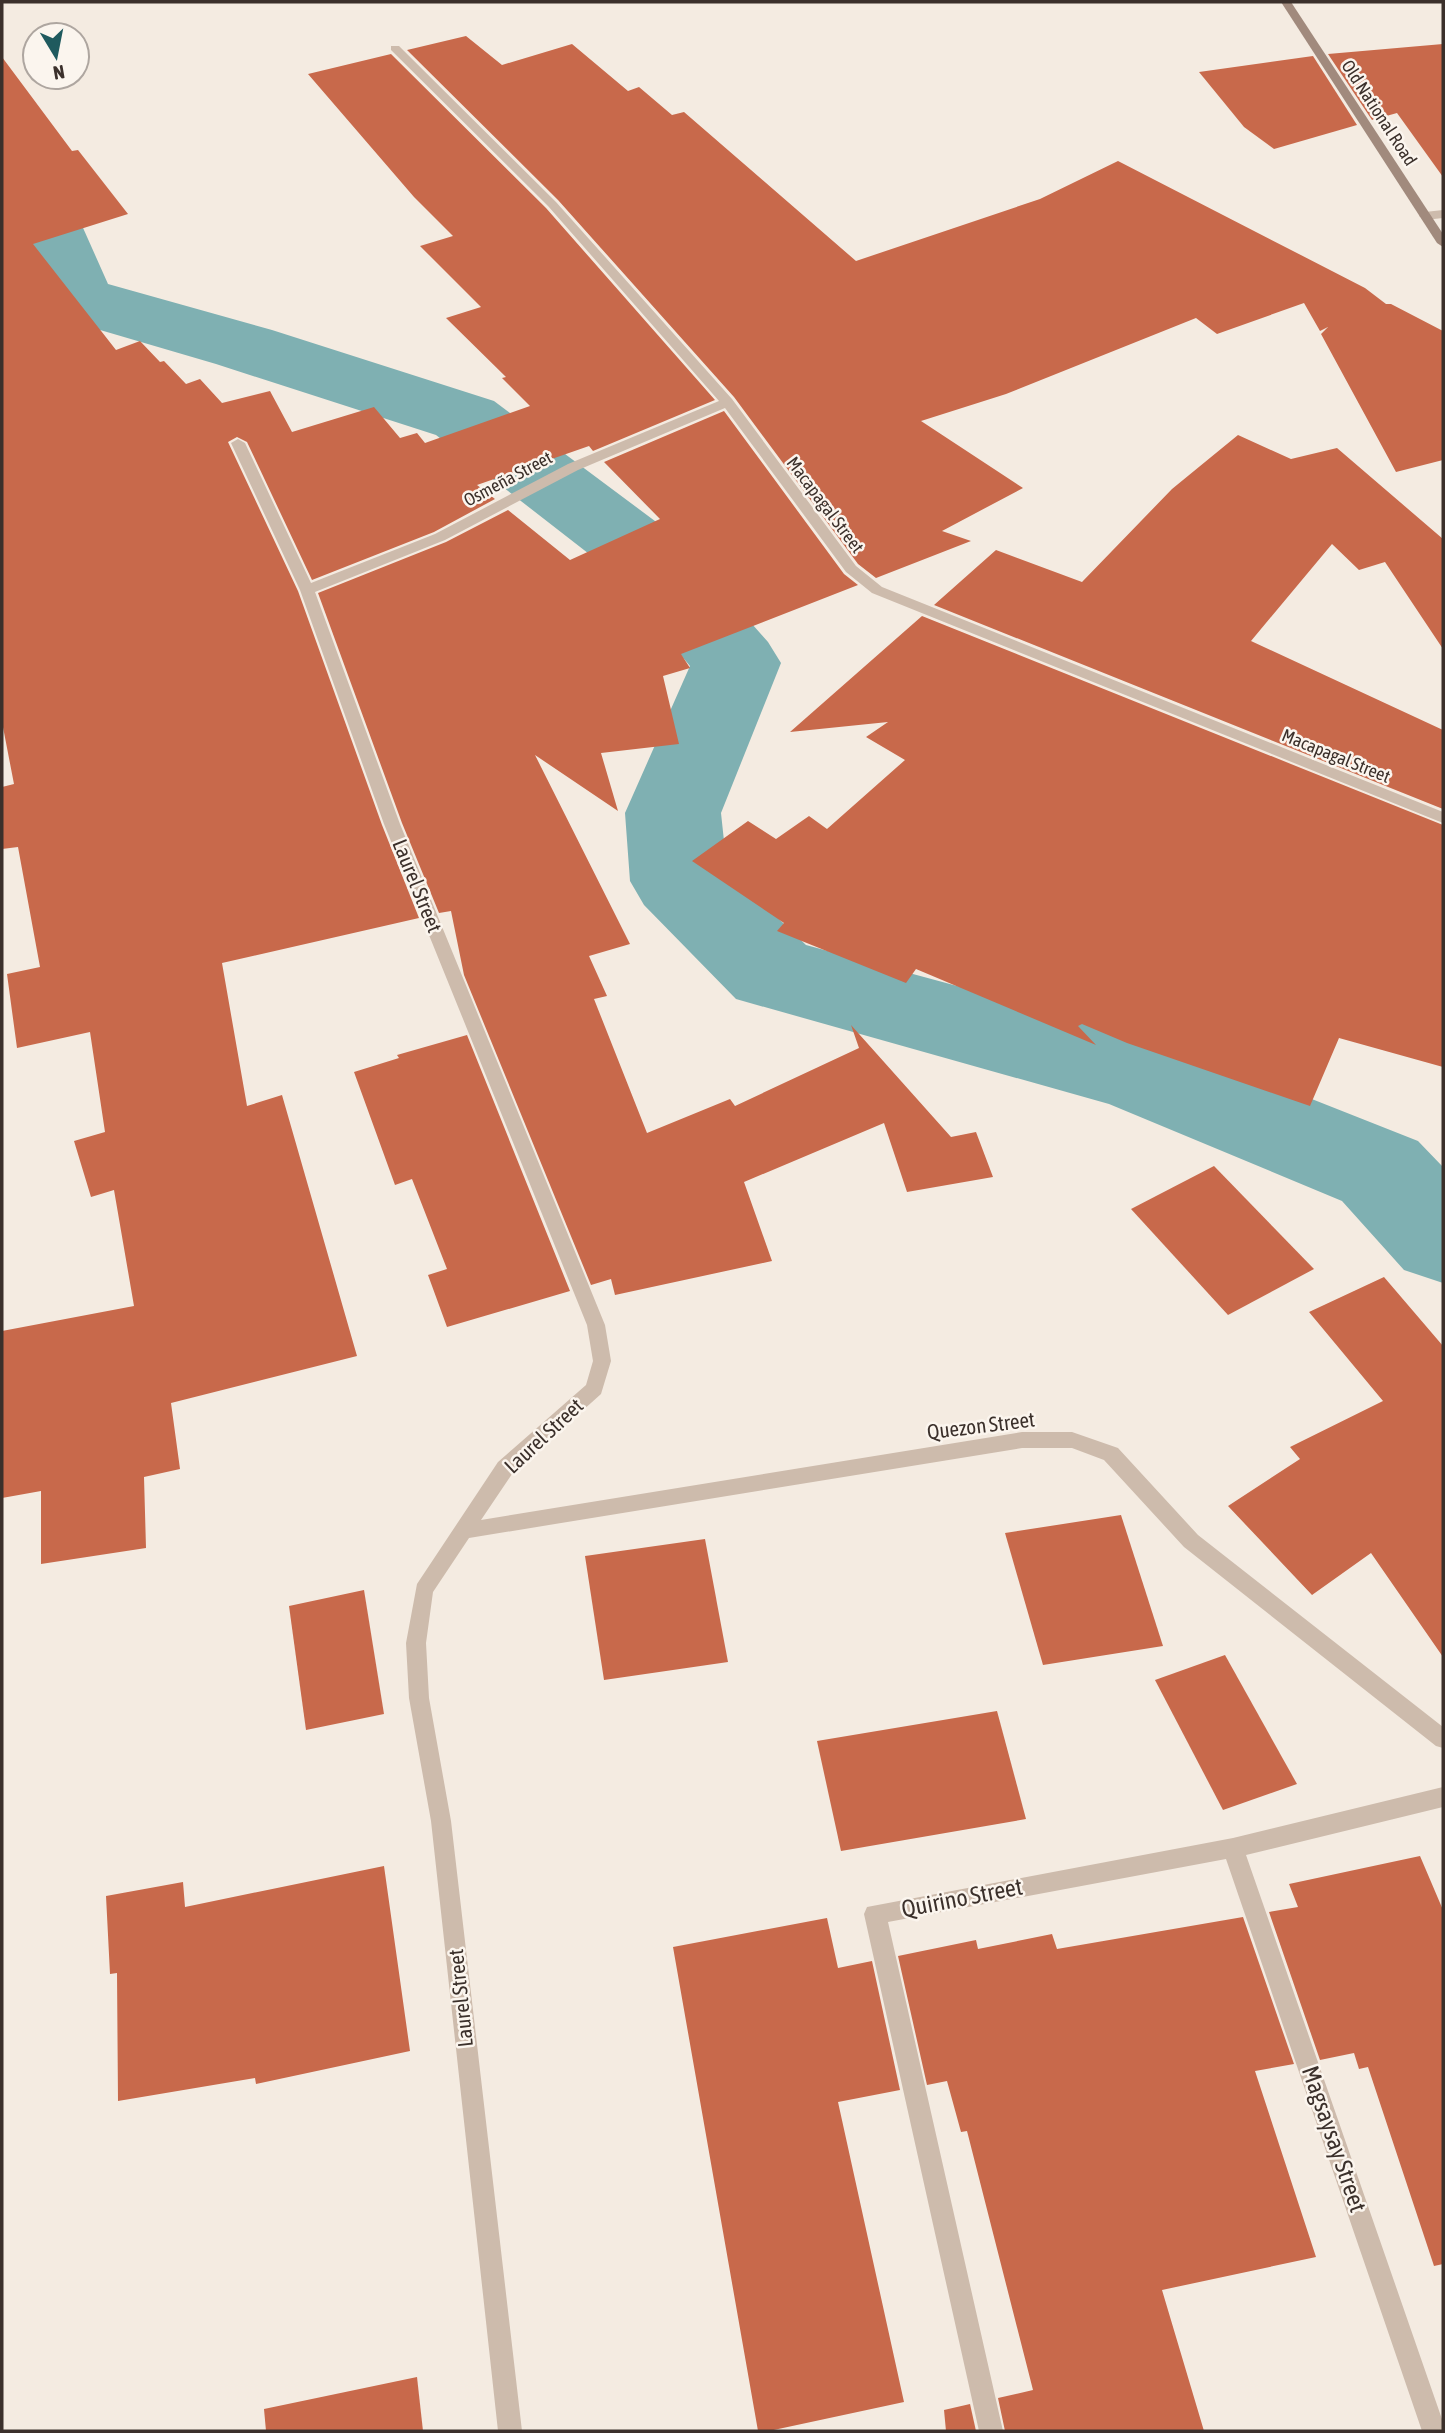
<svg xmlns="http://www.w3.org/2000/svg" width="1445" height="2433" font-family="'Asap Condensed',sans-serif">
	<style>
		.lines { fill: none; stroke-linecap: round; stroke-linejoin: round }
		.river { fill: #7fb0b2; fill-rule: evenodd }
		.building { fill: #c8694b }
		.street { fill: #cdbbac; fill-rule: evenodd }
		.secondary { fill: #a18a7d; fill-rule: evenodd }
		.labels { text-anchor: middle; stroke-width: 5; stroke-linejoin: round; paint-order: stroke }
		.far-street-label { font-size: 18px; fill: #3b302b; stroke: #fbf5ee }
		.street-label { font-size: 21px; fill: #3b302b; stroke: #fbf5ee }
		.near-street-label { font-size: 24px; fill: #3b302b; stroke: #fbf5ee }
	</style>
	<rect width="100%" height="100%" fill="#f4ebe1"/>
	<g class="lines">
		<path class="river" d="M2,122L27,128L51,156L108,284L272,330L494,401L671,533L768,642L781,663L721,813L727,869L806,945L1175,1045L1418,1141L1443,1167V1283L1404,1270L1342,1201L1109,1104L736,999L644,905L630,881L625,813L690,666L611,571L436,435L216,364L49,315L37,299L2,211Z"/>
	</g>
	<g class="building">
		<path d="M466,36L502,65L572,44L628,91L639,87L672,115L684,112L856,261L1040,199L1118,161L1365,288L1386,304H1391L1443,331V460L1396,472L1321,334L1328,327L1320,331L1304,303L1217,334L1196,318L1006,394L921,421L1023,488L942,531L971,541L876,578L858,564L734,397L558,200L407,50Z"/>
		<path d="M1443,44V177L1397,113L1372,120L1328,54Z"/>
		<path d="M391,54L546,208L715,400L593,451L589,446L477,485L495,499L434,532L312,580L247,442L237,437L228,442L298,591L382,825L419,918L222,963L247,1106L282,1095L357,1356L171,1403L180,1469L144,1477L146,1548L41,1564V1491L2,1498V1331L134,1306L114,1190L91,1197L74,1141L105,1132L90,1032L17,1048L7,974L40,967L18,847L2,849V787L14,784L2,722V57L72,151L78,150L128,214L33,244L116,350L140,341L160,362L164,361L186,384L200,379L222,403L270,391L292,432L374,407L400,438L417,433L425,443L530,406L502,378L506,377L446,318L481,307L420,246L453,236L414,197L308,74Z"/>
		<path d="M1313,56L1357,125L1274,149L1244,127L1199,72Z"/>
		<path d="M724,411L844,574L858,585L681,654L690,668L663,676L679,744L601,753L618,811L535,755L630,944L589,956L607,996L594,999L647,1133L730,1099L735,1106L859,1048L851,1025L951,1137L976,1132L993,1177L907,1192L884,1123L744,1182L772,1261L615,1295L611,1279L591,1285L464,975L451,911L439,913L402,823L318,593L446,542L508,510L570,560L660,519L604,462Z"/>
		<path d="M1238,435L1291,459L1337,448L1443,539V649L1385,562L1359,570L1332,544L1251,641L1443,730V809L934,605L996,550L1082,582L1172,489Z"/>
		<path d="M922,616L1443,825V1067L1339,1038L1310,1106L1127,1043L1082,1024L1078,1026L1096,1045L916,969L906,983L777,931L784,923L692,861L748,821L776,839L809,816L827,829L905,760L866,737L888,722L790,732Z"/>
		<path d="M467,1035L570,1291L447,1327L428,1275L447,1269L412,1179L395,1185L354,1072L399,1058L397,1055Z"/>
		<path d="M1214,1166L1314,1269L1228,1315L1131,1209Z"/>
		<path d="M1384,1277L1443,1346V1657L1371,1553L1312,1595L1228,1506L1300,1459L1290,1447L1383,1401L1309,1312Z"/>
		<path d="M1121,1515L1163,1646L1043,1665L1005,1533Z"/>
		<path d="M705,1539L728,1662L604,1680L585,1556Z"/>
		<path d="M364,1590L384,1714L306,1730L289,1606Z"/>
		<path d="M1225,1655L1297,1784L1223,1810L1155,1680Z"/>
		<path d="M997,1711L1026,1819L841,1851L817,1741Z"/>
		<path d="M1420,1856L1443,1910V2264L1434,2266L1368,2067L1359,2069L1354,2053L1320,2060L1269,1912L1298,1907L1289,1884Z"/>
		<path d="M384,1866L410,2051L256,2084L255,2078L118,2101L117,1973L110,1974L106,1896L183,1882L185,1907Z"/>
		<path d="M1243,1917L1294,2064L1255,2071L1316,2257L1162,2290L1204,2431H1005L998,2398L1033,2390L967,2131L961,2132L947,2081L927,2085L898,1956L976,1940L978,1949L1052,1934L1057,1949Z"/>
		<path d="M827,1918L838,1968L872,1961L900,2090L838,2102L904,2402L769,2431H758L673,1947Z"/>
		<path d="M417,2377L423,2431H266L264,2409Z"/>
		<path d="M970,2404L976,2431H946L944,2410Z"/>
	</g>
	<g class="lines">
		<g class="street">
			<path d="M391,46H399L556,202L732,399L856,566L882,587L1443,812V823L872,593L846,572L725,408L578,470L445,540L315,592L400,824L605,1325L611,1361L601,1394L512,1474L481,1520L1022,1432H1072L1118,1448L1198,1535L1443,1727V1748L1436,1746L1184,1547L1104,1460L1072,1448H1022L469,1538L433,1592L426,1643L429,1698L451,1821L522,2431H498L431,1821L409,1698L406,1643L417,1584L498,1462L586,1385L593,1361L587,1325L384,824L300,590L231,443L238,439L245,443L311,583L435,534L568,464L719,401L548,206L391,50Z"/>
			<path d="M1443,210V218L1425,220L1419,216L1425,212Z"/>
			<path d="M1443,1787V1807L1246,1855L1443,2422V2431H1422L1226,1859L888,1922L1003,2431H979L864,1914L867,1907L1233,1838Z"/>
		</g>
		<path class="secondary" d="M1281,2H1291L1443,234V247L1437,243Z"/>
	</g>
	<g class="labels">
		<g class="far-street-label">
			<text transform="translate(1379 113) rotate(57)" y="6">Old National Road</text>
			<text transform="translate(508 479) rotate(-28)" y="6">Osmeña Street</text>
			<text transform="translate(825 505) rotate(53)" y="6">Macapagal Street</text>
			<text transform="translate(1336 756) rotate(22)" y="6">Macapagal Street</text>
		</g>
		<g class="street-label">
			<text transform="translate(417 886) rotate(68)" y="7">Laurel Street</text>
			<text transform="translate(981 1426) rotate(-7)" y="7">Quezon Street</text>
			<text transform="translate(544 1436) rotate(-43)" y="7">Laurel Street</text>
			<text transform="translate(461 1998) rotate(-96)" y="7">Laurel Street</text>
		</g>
		<g class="near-street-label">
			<text transform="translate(962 1898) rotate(-11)" y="8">Quirino Street</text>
			<text transform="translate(1334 2139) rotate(71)" y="8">Magsaysay Street</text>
		</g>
	</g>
	<rect width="1445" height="2433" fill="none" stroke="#3b302b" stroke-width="7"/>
	<g transform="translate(56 56) rotate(170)"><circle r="33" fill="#fbf5ee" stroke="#aea6a0" stroke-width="2"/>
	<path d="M0-5L12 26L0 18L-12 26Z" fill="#1f5a5e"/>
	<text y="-10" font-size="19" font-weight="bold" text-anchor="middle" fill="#3b302b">N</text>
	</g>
</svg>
